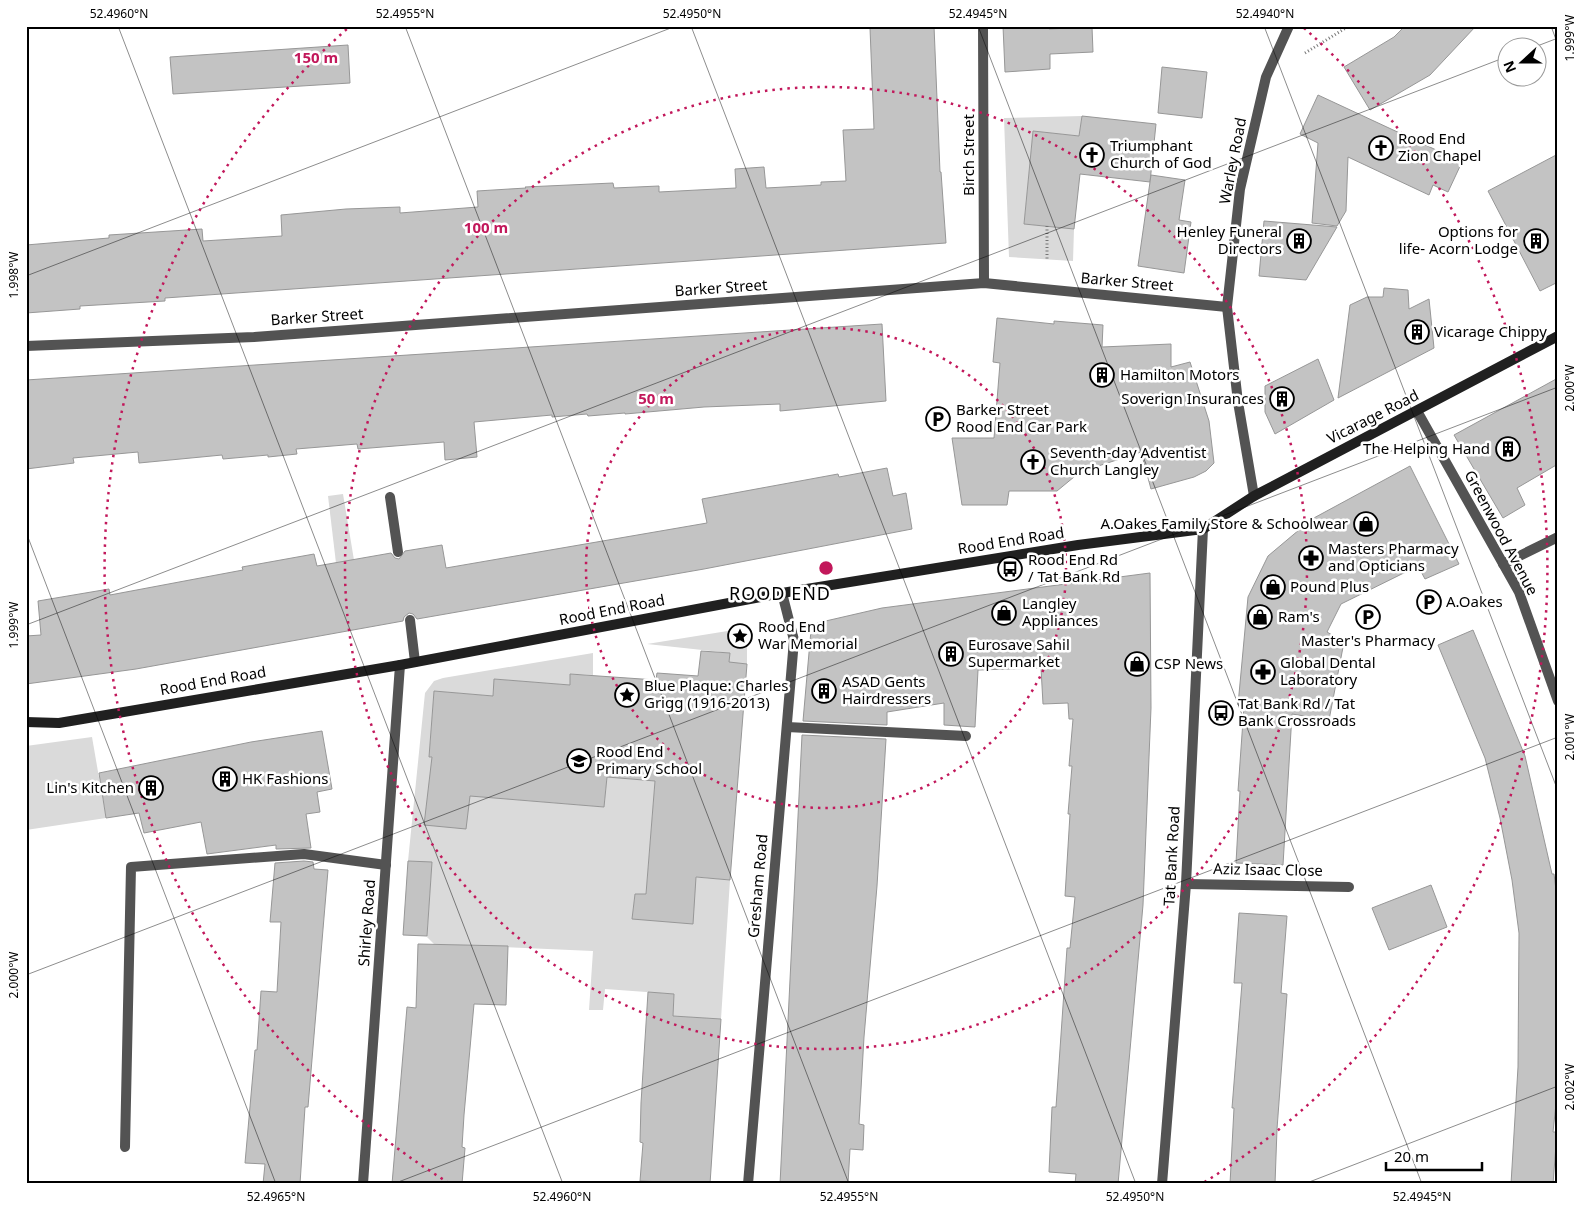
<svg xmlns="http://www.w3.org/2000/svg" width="1584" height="1210" font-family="'Noto Sans',sans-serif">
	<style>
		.green { fill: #dadada }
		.building { fill: #c3c3c3; stroke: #979797 }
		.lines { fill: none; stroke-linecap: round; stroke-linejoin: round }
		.path { stroke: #757575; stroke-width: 3; stroke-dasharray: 1 2.5; stroke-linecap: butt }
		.service { stroke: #535353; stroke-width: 10 }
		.minor { stroke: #535353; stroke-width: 10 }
		.tertiary { stroke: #535353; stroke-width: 10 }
		.secondary { stroke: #202020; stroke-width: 10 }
		.ticks { fill: none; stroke: #000; stroke-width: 1; stroke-opacity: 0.45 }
		.ring { fill: none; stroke: #c2185b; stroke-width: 2.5; stroke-dasharray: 2.5 5 }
		.labels { text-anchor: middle; stroke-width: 5; stroke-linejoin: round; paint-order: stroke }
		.poi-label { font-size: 15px; fill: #000; stroke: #fff; text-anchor: start }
		.street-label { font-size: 15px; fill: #000; stroke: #fff }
		.quarter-label { font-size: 18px; letter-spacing: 1px; fill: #000; stroke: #fff }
		.centre { fill: #c2185b; stroke: #fff; stroke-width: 2.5 }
		.ring-label { font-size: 15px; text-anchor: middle; font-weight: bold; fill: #c2185b; stroke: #fff; stroke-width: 5; stroke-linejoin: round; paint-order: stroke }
		.neatline { fill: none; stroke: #000; stroke-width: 2 }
		.ticks-label { font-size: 12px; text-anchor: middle; fill: #000 }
	</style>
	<rect width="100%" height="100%" fill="#fff"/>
	<g class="green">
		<path d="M1082,116L1079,136L1033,131L1024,224L1074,229L1073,261L1009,257L1004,118Z"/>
		<path d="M343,494L354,560L336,563L328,496Z"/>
		<path d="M740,629L747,633V664L729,663L730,653L647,644Z"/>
		<path d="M593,653V675L571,674L570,685L494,679L493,696L434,691L429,757L455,759L489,797L604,807L607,777L655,781L646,894H635L632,919L678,876L730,880L721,1019L673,1016L674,994L605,989L603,1010H589L593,951L434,944L427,937L432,863L408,861L425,693L434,681L443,678Z"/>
		<path d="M92,737L106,818L26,830V746Z"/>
	</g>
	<g class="building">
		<path d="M888,26H934L940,172H941L946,243L165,298V301L80,306V309L26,313V245L109,238V235L202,229L203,241L282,236L281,215L346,209L400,207V213L478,207L477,191L526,188L525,187L613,183L614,188L659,186V192L736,188L735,169L764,167L766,188L821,185V182L846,181L843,130L874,129L870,28Z"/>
		<path d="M1003,26H1048L1049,29L1092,27L1093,52L1050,54V69L1005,72Z"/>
		<path d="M1405,26H1476L1430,75L1370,110L1344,67L1394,37Z"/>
		<path d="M348,45L350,83L173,94L170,57Z"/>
		<path d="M1162,67L1207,72L1202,118L1158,113Z"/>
		<path d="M1318,95L1462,162L1448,192L1433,185L1429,195L1348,157L1346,211L1337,226L1312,223L1318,143L1300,134Z"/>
		<path d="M1082,116L1156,124L1150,182L1080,174L1074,229L1024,224L1033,131L1079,136Z"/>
		<path d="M1558,154V282L1540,291L1488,191Z"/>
		<path d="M1151,175L1185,180L1179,220L1191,222L1184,273L1138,266Z"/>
		<path d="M1264,221L1337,227L1306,280L1259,276Z"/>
		<path d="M1384,288L1408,290L1409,309L1429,299L1434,348L1338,398L1350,305L1367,297H1383Z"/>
		<path d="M997,318L1054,324V321L1103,325L1102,347L1171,344V367L1190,362L1209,421L1214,463L1206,471L1194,477L1151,489L1141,452L1080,472L1057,491H1009L1007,505H962L952,438H994L1000,363L993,362Z"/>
		<path d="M882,324L886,401L780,411V404L704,407L625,414V413L588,416L587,414L552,417V415L474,422L477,457L445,460L444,442L358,449L357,444L296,449L297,454L268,457V455L223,459L222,455L139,463L138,452L73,458L74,463L26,469V380Z"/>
		<path d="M1318,359L1334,400L1275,434L1265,412V386Z"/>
		<path d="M1558,378V464L1517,488L1525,505L1503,518L1454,435Z"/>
		<path d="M1410,466L1459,564L1425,579L1418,566L1341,604L1327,632L1344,642L1329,720L1292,714L1283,865L1236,863L1240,791H1238L1244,706L1238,705L1248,597L1268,556L1312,519Z"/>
		<path d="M887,468L893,496L906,493L912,529L704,569L417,619L413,614L409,613L404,617L403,621L136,669L26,684V636L41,635L38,601L109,589L110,595L243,570L242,567L314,554L317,566L391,553L395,558L399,559L405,551L442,545L446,568L707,523L702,499L838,474L839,477Z"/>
		<path d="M1150,573L1151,708L1143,905L1118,1184H1075L1076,1174L1049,1172L1052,1107H1056L1067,948H1070L1075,897L1065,896L1070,814H1068L1072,766H1069L1073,719H1069L1068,703L1043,704L1041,668L978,670L975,727L944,725V703L887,712V725L803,721L811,630L817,623L882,608Z"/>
		<path d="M1473,630L1525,756L1552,874H1554L1558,906V1085L1553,1132H1557L1553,1184H1511L1518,1067L1519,933L1512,880L1500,818L1485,758L1438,645Z"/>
		<path d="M701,651L730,653L729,662L747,664L730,880L696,877L693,924L632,919L635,894H646L655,781L607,777L604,807L470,796L466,829L424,825L432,757H429L434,691L493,696L494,679L570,685V674L656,680L657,673L698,676Z"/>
		<path d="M322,731L332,789L317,792L320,812L306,814L311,848L276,849V845L207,854L201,822L144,833L139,813L106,818L99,773L251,742Z"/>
		<path d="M802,735L886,739L877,886L864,1037L859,1124L864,1125L863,1150L850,1149L848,1184H780Z"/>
		<path d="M304,861L313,862L314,869L328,870L308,1107H305L300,1184H263L265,1164L245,1163L255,1050H257L261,991L277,992L281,922H270L275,863Z"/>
		<path d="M408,861L432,862L427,936L403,935Z"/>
		<path d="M1431,885L1447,927L1389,950L1372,908Z"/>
		<path d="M1239,913L1287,916L1281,993L1287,994L1277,1129L1275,1184H1230L1234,1108H1232L1242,983H1234Z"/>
		<path d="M418,944L508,946L506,1005L474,1004L464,1115L462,1147L465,1148L462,1184H392L407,1007L416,1008Z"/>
		<path d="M648,992L674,994L673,1016L721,1019L710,1184L640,1181L643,1143L640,1142L641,1103Z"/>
	</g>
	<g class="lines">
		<g class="path">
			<path d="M1305,53L1349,26"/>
			<path d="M1047,226V259"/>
		</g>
		<g class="service">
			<path d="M390,497L398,552"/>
			<path d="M1503,564L1558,537"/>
			<path d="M410,620L415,662"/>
			<path d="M787,727L966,736"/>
			<path d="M125,1147L131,867L304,854L386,865"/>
		</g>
		<g class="minor">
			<path d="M983,26L984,283"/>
			<path d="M26,346L254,337L984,283L1227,307"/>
			<path d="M1417,411L1519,592L1558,701"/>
			<path d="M1186,884L1349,887"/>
			<path d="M363,1184L400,665"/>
			<path d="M748,1184L794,640L782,593"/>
		</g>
		<g class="tertiary">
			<path d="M1254,496L1238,402L1227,307L1240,189L1266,77L1289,26"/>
			<path d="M1162,1184L1186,884L1203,529"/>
		</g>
		<path class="secondary" d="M26,722L59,723L400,665L782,593L1078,545L1203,529L1254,496L1558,336"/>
	</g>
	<path class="ticks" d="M118,26L563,1184M405,26L849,1184M691,26L1136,1184M978,26L1422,1184M1264,26L1558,791M1551,26L1558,45M1532,48L1558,38M26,276L676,26M26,532L276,1184M26,625L1506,57M26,975L1558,387M393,1184L1558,737M1304,1184L1558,1086"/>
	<g class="ring">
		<circle cx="826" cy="568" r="240"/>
		<circle cx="826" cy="568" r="481"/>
		<path d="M449 1183A721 721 0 0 1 348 28M1304 28A721 721 0 0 1 1203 1183"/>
	</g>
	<defs>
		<g id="church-ring" transform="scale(1.25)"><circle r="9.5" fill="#fff" stroke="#000" stroke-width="1.5"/><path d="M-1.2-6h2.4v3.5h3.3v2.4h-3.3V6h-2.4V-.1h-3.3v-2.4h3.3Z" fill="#000"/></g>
		<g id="building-ring" transform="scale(1.25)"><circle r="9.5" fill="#fff" stroke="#000" stroke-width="1.5"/><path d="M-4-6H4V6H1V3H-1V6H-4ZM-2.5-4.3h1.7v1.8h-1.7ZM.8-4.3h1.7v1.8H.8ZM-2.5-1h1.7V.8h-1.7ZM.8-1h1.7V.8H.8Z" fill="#000"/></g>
		<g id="parking-ring" transform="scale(1.25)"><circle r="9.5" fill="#fff" stroke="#000" stroke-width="1.5"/><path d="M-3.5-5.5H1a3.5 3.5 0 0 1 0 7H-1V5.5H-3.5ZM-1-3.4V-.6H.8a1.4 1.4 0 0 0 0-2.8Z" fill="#000"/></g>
		<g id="shop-ring" transform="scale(1.25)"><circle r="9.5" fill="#fff" stroke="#000" stroke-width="1.5"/><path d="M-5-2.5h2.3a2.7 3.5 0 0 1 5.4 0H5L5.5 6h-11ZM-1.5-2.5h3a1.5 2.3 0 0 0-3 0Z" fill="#000"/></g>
		<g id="pharmacy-ring" transform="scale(1.25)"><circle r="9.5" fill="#fff" stroke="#000" stroke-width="1.5"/><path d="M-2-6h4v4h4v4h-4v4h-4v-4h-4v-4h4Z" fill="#000"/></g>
		<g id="bus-ring" transform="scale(1.25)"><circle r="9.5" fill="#fff" stroke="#000" stroke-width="1.5"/><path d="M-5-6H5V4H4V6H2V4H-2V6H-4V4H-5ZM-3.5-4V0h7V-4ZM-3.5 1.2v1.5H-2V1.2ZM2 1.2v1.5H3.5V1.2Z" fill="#000"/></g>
		<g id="sight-ring" transform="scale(1.25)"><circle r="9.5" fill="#fff" stroke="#000" stroke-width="1.5"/><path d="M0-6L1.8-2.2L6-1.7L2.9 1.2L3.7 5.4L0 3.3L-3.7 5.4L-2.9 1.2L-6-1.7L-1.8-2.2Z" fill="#000"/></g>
		<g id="school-ring" transform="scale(1.25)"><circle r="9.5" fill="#fff" stroke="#000" stroke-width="1.5"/><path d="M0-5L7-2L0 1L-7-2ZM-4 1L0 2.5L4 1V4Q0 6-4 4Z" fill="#000"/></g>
	</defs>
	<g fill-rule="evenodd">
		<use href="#church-ring" x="1381" y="148"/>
		<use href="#church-ring" x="1092" y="155"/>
		<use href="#building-ring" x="1299" y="241"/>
		<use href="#building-ring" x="1536" y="241"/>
		<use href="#building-ring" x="1417" y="332"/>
		<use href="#building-ring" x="1102" y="375"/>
		<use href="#building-ring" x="1282" y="399"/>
		<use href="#parking-ring" x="938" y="419"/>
		<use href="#building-ring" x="1508" y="449"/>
		<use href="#church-ring" x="1033" y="462"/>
		<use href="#shop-ring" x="1366" y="524"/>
		<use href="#pharmacy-ring" x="1311" y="558"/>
		<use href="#bus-ring" x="1010" y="569"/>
		<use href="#shop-ring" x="1273" y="587"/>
		<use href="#parking-ring" x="1429" y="602"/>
		<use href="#shop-ring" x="1004" y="613"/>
		<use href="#shop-ring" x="1260" y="617"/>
		<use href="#parking-ring" x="1368" y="617"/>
		<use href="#sight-ring" x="740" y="636"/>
		<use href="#building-ring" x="951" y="654"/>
		<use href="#shop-ring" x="1137" y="664"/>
		<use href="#pharmacy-ring" x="1263" y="672"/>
		<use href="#building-ring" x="824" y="691"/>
		<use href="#sight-ring" x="627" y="695"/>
		<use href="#bus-ring" x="1221" y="713"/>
		<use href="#school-ring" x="579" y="761"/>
		<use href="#building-ring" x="225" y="779"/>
		<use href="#building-ring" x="151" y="788"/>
	</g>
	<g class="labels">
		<g class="poi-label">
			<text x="1398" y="144">Rood End<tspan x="1398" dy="17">Zion Chapel</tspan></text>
			<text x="1110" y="151">Triumphant<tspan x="1110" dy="17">Church of God</tspan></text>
			<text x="1282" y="237" text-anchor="end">Henley Funeral<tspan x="1282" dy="17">Directors</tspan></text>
			<text x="1518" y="237" text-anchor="end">Options for<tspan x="1518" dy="17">life- Acorn Lodge</tspan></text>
			<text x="1434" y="337">Vicarage Chippy</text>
			<text x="1120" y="380">Hamilton Motors</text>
			<text x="1264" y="404" text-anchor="end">Soverign Insurances</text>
			<text x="956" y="415">Barker Street<tspan x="956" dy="17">Rood End Car Park</tspan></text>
			<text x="1490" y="454" text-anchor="end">The Helping Hand</text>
			<text x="1050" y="458">Seventh-day Adventist<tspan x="1050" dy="17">Church Langley</tspan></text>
			<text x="1348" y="529" text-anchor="end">A.Oakes Family Store &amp; Schoolwear</text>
			<text x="1328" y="554">Masters Pharmacy<tspan x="1328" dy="17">and Opticians</tspan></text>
			<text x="1028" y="565">Rood End Rd<tspan x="1028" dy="17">/ Tat Bank Rd</tspan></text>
			<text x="1290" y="592">Pound Plus</text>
			<text x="1446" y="607">A.Oakes</text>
			<text x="1022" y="609">Langley<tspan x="1022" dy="17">Appliances</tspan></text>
			<text x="1278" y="622">Ram's</text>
			<text x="758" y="632">Rood End<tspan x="758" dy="17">War Memorial</tspan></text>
			<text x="1368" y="646" text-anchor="middle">Master's Pharmacy</text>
			<text x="968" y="650">Eurosave Sahil<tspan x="968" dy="17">Supermarket</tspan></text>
			<text x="1280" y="668">Global Dental<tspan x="1280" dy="17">Laboratory</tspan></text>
			<text x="1154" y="669">CSP News</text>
			<text x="842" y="687">ASAD Gents<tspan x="842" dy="17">Hairdressers</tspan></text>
			<text x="644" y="691">Blue Plaque: Charles<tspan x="644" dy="17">Grigg (1916-2013)</tspan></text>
			<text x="1238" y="709">Tat Bank Rd / Tat<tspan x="1238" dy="17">Bank Crossroads</tspan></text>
			<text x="596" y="757">Rood End<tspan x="596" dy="17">Primary School</tspan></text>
			<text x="242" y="784">HK Fashions</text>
			<text x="134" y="793" text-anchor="end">Lin's Kitchen</text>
		</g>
		<g class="street-label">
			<text transform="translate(969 155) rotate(-90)" y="5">Birch Street</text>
			<text transform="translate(1233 161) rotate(-79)" y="5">Warley Road</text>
			<text transform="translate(1127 282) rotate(5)" y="5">Barker Street</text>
			<text transform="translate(721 288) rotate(-4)" y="5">Barker Street</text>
			<text transform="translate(317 317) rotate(-4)" y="5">Barker Street</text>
			<text transform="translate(1373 417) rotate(-27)" y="5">Vicarage Road</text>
			<text transform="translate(1501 533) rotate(62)" y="5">Greenwood Avenue</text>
			<text transform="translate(1011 541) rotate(-9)" y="5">Rood End Road</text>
			<text transform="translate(612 610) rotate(-11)" y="5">Rood End Road</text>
			<text transform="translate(213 681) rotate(-10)" y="5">Rood End Road</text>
			<text transform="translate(1172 856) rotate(-87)" y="5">Tat Bank Road</text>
			<text transform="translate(1268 870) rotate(1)" y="5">Aziz Isaac Close</text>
			<text transform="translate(758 886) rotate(-85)" y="5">Gresham Road</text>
			<text transform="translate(367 923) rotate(-86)" y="5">Shirley Road</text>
		</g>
		<g class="quarter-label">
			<text x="780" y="600">ROOD END</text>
		</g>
	</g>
	<circle cx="826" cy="568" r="8" class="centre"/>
	<g class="ring-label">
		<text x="316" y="63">150 m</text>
		<text x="486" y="233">100 m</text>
		<text x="656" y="404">50 m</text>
	</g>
	<rect width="1584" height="1210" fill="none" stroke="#ffffff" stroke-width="55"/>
	<g transform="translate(1522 62) rotate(249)"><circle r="24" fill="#ffffff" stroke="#999999"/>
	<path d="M0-4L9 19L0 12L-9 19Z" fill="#000000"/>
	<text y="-8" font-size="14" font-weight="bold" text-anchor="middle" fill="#000000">N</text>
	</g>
	<path d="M1386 1162v8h96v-8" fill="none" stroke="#000000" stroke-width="2.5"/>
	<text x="1394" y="1162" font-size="15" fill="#000000" stroke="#ffffff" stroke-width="4" paint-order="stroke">20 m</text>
	<rect x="28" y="28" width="1528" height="1154" class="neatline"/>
	<g class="ticks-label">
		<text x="119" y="18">52.4960°N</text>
		<text x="405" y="18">52.4955°N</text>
		<text x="692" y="18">52.4950°N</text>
		<text x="978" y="18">52.4945°N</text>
		<text x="1265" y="18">52.4940°N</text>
		<text transform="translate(1570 38) rotate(-90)" y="4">1.999°W</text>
		<text transform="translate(14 275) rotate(-90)" y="4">1.998°W</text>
		<text transform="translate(1570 388) rotate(-90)" y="4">2.000°W</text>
		<text transform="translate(14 625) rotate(-90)" y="4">1.999°W</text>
		<text transform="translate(1570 737) rotate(-90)" y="4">2.001°W</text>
		<text transform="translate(14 975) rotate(-90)" y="4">2.000°W</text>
		<text transform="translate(1570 1087) rotate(-90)" y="4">2.002°W</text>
		<text x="276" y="1201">52.4965°N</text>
		<text x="562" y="1201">52.4960°N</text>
		<text x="849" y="1201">52.4955°N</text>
		<text x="1135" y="1201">52.4950°N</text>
		<text x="1422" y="1201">52.4945°N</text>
	</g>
</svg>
